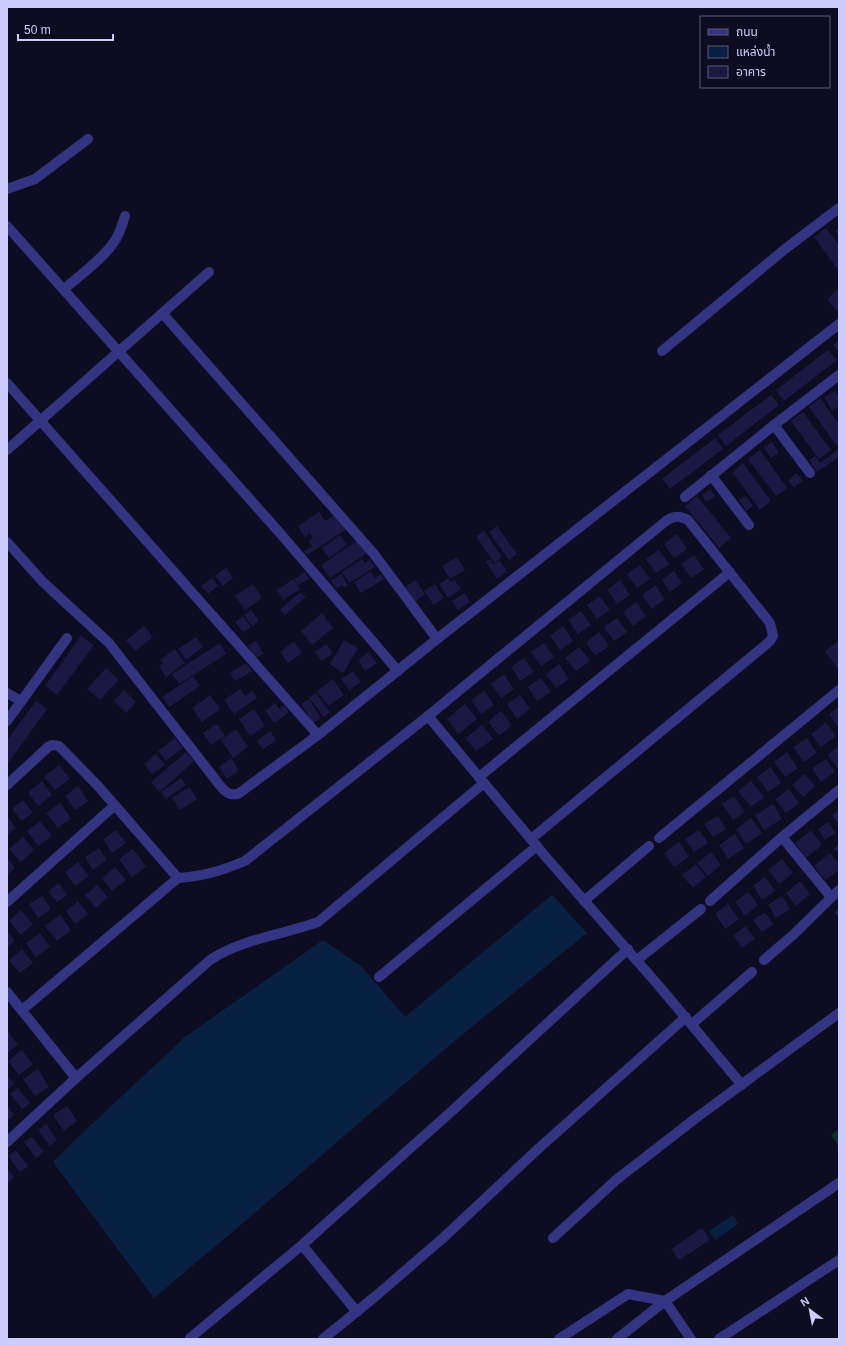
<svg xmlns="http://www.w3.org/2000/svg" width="846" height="1346" font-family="Helvetica,'Noto Sans Thai',sans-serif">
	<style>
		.green { fill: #0e2b28 }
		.water { fill: #082143 }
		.building { fill: #1d1743 }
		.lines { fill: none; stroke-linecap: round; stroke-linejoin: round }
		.minor { stroke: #343582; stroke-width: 10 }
	</style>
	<rect width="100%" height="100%" fill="#0e0c21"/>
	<path class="green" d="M839,1129V1147L831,1135Z"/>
	<g class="water">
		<path d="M552,895L587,933L451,1044L250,1217L154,1298L53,1162L74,1141L185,1037L323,940L361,966L405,1017Z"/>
		<path d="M733,1215L738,1224L715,1240L709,1231Z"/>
	</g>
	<g class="building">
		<path d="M826,228L839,245V271L814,237Z"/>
		<path d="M839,228V236L835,231Z"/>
		<path d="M839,289V309L837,311L827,299Z"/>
		<path d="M839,341V353L833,345Z"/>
		<path d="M828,350L837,360L784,401L776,390Z"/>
		<path d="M835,391L839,397V406L832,411L824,397Z"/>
		<path d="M771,395L779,405L726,446L718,435Z"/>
		<path d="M820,398L839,424V443L836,445L809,407Z"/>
		<path d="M803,412L831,450L819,459L791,421Z"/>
		<path d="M715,438L723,449L670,489L662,479Z"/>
		<path d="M772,442L779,453L771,458L764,447Z"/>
		<path d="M839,449V457L817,472L809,460L815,456L820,463Z"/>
		<path d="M760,450L787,488L776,496L748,459Z"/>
		<path d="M743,463L771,501L760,510L732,472Z"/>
		<path d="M797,473L803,481L794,488L788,480Z"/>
		<path d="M710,489L715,496L706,502L702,495Z"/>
		<path d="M697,496L731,538L719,548L685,506Z"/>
		<path d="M746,496L753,506L746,511L739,500Z"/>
		<path d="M319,512L325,521L338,513L348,528L307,555L304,551L312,546L309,541L313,538L310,533L305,537L298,526Z"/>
		<path d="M497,526L517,554L509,560L489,532Z"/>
		<path d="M484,531L502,557L494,563L476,536Z"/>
		<path d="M677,534L687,549L674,558L664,544Z"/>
		<path d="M340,535L347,545L329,558L322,548Z"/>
		<path d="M358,540L367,553L330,578L321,565Z"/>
		<path d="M659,550L669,564L656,573L646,559Z"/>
		<path d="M694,555L704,569L691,578L681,564Z"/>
		<path d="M457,557L465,570L450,579L442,566Z"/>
		<path d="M362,559L365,563L370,560L375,567L349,583L342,572Z"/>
		<path d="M490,559L493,564L500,560L507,572L497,579L486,562Z"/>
		<path d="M640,565L650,579L637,588L627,574Z"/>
		<path d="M226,568L233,578L223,586L215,576Z"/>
		<path d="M371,571L375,578L381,574L384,579L361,593L354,582Z"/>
		<path d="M674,571L682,583L670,592L662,580Z"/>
		<path d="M305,572L309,579L298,585L294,579Z"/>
		<path d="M341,574L348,585L344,587L342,585L336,589L331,581Z"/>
		<path d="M212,578L218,586L208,594L201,586Z"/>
		<path d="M448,578L451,582L454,579L461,589L448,598L439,584Z"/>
		<path d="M293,579L300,589L283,600L277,590Z"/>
		<path d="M416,580L425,595L412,603L403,588Z"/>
		<path d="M620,580L630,595L617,604L607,590Z"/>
		<path d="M253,584L262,598L245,610L235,596Z"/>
		<path d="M435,584L444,598L434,605L424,591Z"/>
		<path d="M655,585L665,599L652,609L642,595Z"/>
		<path d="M300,592L306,597L285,615L280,610Z"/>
		<path d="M465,593L470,602L458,610L452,601Z"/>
		<path d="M600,596L610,610L597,619L587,605Z"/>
		<path d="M636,602L646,616L633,626L623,612Z"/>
		<path d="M251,610L259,621L252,626L244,615Z"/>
		<path d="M581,611L591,625L578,634L568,620Z"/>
		<path d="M322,613L333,628L312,645L301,631Z"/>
		<path d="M243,616L251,627L243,632L235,622Z"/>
		<path d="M617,618L627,632L614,641L604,627Z"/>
		<path d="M144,626L153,637L135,651L126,640Z"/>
		<path d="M563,626L573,641L560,650L550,636Z"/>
		<path d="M599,632L609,646L595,656L586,642Z"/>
		<path d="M81,636L94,645L57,695L45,686Z"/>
		<path d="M196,637L203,647L186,660L178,649Z"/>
		<path d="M344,640L358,648L343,673L330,664Z"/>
		<path d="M256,641L264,654L255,658L248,646Z"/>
		<path d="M294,641L302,653L288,663L280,652Z"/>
		<path d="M839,641V668L838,669L825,651Z"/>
		<path d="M220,643L226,654L179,684L172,674Z"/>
		<path d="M544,643L554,657L541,666L531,652Z"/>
		<path d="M326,644L333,653L322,661L315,652Z"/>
		<path d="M579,647L590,661L576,671L565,658Z"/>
		<path d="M175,649L185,663L166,677L159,666L163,664L160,660Z"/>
		<path d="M369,652L377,663L365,671L358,660Z"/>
		<path d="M524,658L534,672L520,681L511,667Z"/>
		<path d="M246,663L252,671L235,681L230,673Z"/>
		<path d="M559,664L569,679L556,688L546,674Z"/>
		<path d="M106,668L119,680L100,700L87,689Z"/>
		<path d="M353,671L361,682L349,690L341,679Z"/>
		<path d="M504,674L514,689L501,698L491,684Z"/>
		<path d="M193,676L200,686L169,707L162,697Z"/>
		<path d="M541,678L551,692L537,701L528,687Z"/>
		<path d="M333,679L344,695L328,706L317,691Z"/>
		<path d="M240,689L245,696L252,691L257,698L234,714L224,700Z"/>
		<path d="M124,690L136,702L126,713L114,701Z"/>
		<path d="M484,691L494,705L481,714L471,700Z"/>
		<path d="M316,693L330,712L324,717L309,698Z"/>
		<path d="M210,695L220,709L202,722L192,708Z"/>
		<path d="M520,695L530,709L517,719L507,704Z"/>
		<path d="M309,699L321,718L313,723L301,704Z"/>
		<path d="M36,701L47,709L9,762L7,761V740Z"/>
		<path d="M275,703L279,709L284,705L289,712L274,723L265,711Z"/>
		<path d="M465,704L477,719L458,734L447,719Z"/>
		<path d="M839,707V728L829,714Z"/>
		<path d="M254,709L265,726L250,736L239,719Z"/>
		<path d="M501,711L512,725L499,736L488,722Z"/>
		<path d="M826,722L836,736L821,747L811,734Z"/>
		<path d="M217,724L225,736L211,745L203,733Z"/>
		<path d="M482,725L493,739L476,751L466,738Z"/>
		<path d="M236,729L248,747L233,758L221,740Z"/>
		<path d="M270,731L276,740L263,749L257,741Z"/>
		<path d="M175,738L183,748L166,761L158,751Z"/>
		<path d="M807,738L817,753L804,762L793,747Z"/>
		<path d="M839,746V770L828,755Z"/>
		<path d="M186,752L194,761L160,792L151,782Z"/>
		<path d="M787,752L798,768L785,777L774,762Z"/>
		<path d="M156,754L165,765L152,774L144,764Z"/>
		<path d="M231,758L239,770L227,779L219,767Z"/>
		<path d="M826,759L835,772L821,782L812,768Z"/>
		<path d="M59,765L70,779L55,790L44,777Z"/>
		<path d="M771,767L781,783L768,792L757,777Z"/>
		<path d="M805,774L815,786L803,797L792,785Z"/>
		<path d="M181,778L186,785L166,799L161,792Z"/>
		<path d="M42,781L52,795L38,806L28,792Z"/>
		<path d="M751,781L764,797L751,807L738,791Z"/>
		<path d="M78,786L88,801L75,810L65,796Z"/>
		<path d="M189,787L197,799L180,810L172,798Z"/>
		<path d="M789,789L799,803L786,813L775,799Z"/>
		<path d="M734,796L745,812L733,820L722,804Z"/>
		<path d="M23,800L33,813L21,821L12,808Z"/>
		<path d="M60,803L71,818L58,828L46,813Z"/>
		<path d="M773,804L782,819L764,830L755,815Z"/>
		<path d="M839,810V825L832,815Z"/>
		<path d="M7,816L16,828L7,835Z"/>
		<path d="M718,816L726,829L713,837L704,824Z"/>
		<path d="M751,818L762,833L746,844L736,829Z"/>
		<path d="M40,821L52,836L38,846L27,831Z"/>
		<path d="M828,822L836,833L825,840L818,829Z"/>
		<path d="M116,830L126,843L112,853L103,839Z"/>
		<path d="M699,830L708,843L694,852L685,839Z"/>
		<path d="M811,830L822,845L806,858L795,843Z"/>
		<path d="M735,834L744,848L728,859L719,845Z"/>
		<path d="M23,837L34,850L21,862L9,849Z"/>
		<path d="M679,842L689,856L674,867L664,853Z"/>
		<path d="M839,844V854L834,848Z"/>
		<path d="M99,848L107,860L93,870L85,857Z"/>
		<path d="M133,849L146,867L132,877L119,859Z"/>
		<path d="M711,852L721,865L708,876L697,863Z"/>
		<path d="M830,853L839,864V870L826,880L814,866Z"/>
		<path d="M7,858L15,868L7,875Z"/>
		<path d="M782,859L793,873L779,884L768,870Z"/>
		<path d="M78,862L89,876L75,886L65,872Z"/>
		<path d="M696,864L706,877L693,888L682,875Z"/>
		<path d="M115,867L126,880L112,891L102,878Z"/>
		<path d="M765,877L775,891L762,900L753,886Z"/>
		<path d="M800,881L810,894L796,906L786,893Z"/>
		<path d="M59,883L67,895L57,902L48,891Z"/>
		<path d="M97,885L108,897L96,908L85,895Z"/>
		<path d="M748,892L758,905L745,916L735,902Z"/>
		<path d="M42,896L51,909L38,918L29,904Z"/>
		<path d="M782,896L790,909L776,918L768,905Z"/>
		<path d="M78,901L88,914L75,924L66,911Z"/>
		<path d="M728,904L739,919L725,929L715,914Z"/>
		<path d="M839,908V918L834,912Z"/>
		<path d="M21,910L33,924L21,935L9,921Z"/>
		<path d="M765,912L773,924L762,932L753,920Z"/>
		<path d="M60,915L71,930L57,941L45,926Z"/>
		<path d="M746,926L755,939L742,948L733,935Z"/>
		<path d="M7,931L15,941L7,948Z"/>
		<path d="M40,933L50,947L36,957L26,943Z"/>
		<path d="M22,949L33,963L20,973L9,960Z"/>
		<path d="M7,1030L18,1045L7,1053Z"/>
		<path d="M22,1050L33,1064L19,1075L8,1061Z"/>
		<path d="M38,1069L49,1087L35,1096L23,1079Z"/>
		<path d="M7,1075L14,1084L7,1090Z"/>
		<path d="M18,1088L30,1103L22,1109L10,1094Z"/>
		<path d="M7,1105L14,1115L7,1121Z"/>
		<path d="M67,1106L77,1121L64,1131L53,1115Z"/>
		<path d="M46,1124L57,1140L50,1146L38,1130Z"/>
		<path d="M32,1137L44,1152L36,1158L24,1142Z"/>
		<path d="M16,1150L28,1166L20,1172L8,1156Z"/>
		<path d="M7,1168L14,1178L7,1183Z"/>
		<path d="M702,1228L710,1240L679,1260L671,1249Z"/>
	</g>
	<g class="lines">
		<g class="minor">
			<path d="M7,189L35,179L88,139"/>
			<path d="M7,226L279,532L398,671"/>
			<path d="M64,289C79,276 103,259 114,242C120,234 122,225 125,216"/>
			<path d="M163,314L374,554L437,639"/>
			<path d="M662,351L785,249L839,208"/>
			<path d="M7,383L318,735"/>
			<path d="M774,425L810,473"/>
			<path d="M7,450L209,272"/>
			<path d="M711,475L749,525"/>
			<path d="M685,497L774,425L839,375"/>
			<path d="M7,542L43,582L109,643L222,788C228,794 230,795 238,794L318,735L437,639L839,324"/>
			<path d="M7,693L21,701"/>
			<path d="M428,716L545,856L659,986L742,1085"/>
			<path d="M7,721L67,638"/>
			<path d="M479,777L730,572"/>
			<path d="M7,785L48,747L52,745L59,746L98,786L178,878"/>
			<path d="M782,837L831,897"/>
			<path d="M659,838L839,690"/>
			<path d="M584,901L649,846"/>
			<path d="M710,901L782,837L839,790"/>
			<path d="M7,902L115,805"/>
			<path d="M637,960L701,909"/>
			<path d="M764,960L793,935L839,890"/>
			<path d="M379,977L537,846"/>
			<path d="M7,992L76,1078"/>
			<path d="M22,1010L178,878C204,876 221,871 245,861L428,716L666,521C675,515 680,516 688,520L770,623L773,636L770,641L763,647L531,839"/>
			<path d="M692,1024L752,972"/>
			<path d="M7,1142L76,1078L210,960C241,939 282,935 318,922L484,783"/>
			<path d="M553,1238L616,1180L696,1118L839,1013"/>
			<path d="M302,1245L357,1312"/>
			<path d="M190,1338L302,1245L453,1110L628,949"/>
			<path d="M323,1339L377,1295L443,1238L538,1149L686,1017"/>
			<path d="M559,1339L628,1294L665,1301L839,1183"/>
			<path d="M617,1339L665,1301L691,1339"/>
			<path d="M719,1339L839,1260"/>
		</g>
	</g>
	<rect width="846" height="1346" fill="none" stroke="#cecbff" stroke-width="16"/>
	<rect x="700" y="16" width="130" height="72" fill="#0e0c21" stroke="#5b587a"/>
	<rect x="708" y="29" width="20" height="6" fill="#343582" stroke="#5b587a"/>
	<text x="736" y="36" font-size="12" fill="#cecbff">ถนน</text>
	<rect x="708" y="46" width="20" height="12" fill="#082143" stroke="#5b587a"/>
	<text x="736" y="56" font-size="12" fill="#cecbff">แหล่งน้ำ</text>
	<rect x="708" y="66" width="20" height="12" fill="#1d1743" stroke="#5b587a"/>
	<text x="736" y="76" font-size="12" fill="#cecbff">อาคาร</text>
	<g transform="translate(810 1310) rotate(328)" stroke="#0e0c21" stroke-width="3" paint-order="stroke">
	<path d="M0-3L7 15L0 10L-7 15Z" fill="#cecbff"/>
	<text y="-6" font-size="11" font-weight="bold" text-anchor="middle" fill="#cecbff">N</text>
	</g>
	<path d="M18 34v6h95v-6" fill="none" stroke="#cecbff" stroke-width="2"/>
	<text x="24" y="34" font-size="12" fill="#cecbff" stroke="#0e0c21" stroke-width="3" paint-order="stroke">50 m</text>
</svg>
